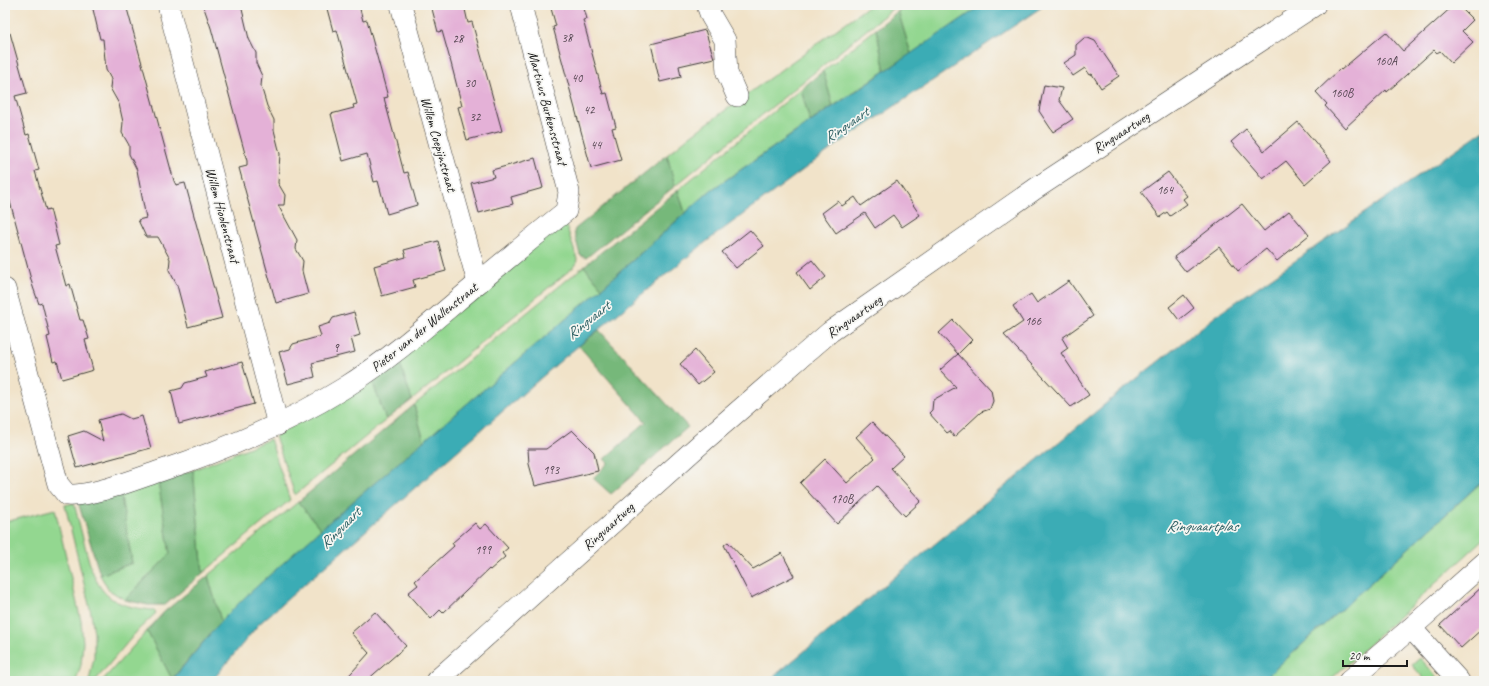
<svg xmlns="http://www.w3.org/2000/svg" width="1489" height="686" font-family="Caveat,sans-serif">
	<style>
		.green { fill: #93d790; stroke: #587a56 }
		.forest { fill: #76b87a; stroke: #496a4b }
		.water { fill: #3bacb5; stroke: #2c6468 }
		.building { fill: #e4b1d7 }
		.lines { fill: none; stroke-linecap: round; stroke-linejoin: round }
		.minor-casing { stroke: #3c3a36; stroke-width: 22 }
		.minor { stroke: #fff; stroke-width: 21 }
		.labels { text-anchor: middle; stroke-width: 3.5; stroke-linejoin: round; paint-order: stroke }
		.number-label { font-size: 12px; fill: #4e414b }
		.street-label { font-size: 14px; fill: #1c1c1c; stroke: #f6f6f2 }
		.water-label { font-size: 15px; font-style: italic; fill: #2a5d61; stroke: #f6f6f2 }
	</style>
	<rect width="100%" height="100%" fill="#f6f6f2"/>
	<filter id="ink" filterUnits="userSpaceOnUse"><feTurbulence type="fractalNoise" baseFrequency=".025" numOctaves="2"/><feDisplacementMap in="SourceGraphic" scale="8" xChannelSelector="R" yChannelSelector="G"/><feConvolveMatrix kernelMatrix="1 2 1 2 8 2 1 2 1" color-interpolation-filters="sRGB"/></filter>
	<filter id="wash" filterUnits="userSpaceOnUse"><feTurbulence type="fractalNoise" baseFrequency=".012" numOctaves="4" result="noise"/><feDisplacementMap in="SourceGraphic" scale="16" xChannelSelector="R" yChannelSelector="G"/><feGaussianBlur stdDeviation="0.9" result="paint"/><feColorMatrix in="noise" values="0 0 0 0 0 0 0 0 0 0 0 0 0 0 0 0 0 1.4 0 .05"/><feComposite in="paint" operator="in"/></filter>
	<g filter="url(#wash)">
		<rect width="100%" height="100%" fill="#f1e3c9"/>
		<g class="green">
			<path d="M870,5H897L675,186L667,155L690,136Z"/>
			<path d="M906,5H980L981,6L911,54L898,11Z"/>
			<path d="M876,29L885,71L833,106L823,71Z"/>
			<path d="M801,89L810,122L711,190L685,213L678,190Z"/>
			<path d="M564,218L577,259L576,265L412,400L399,361Z"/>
			<path d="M584,266L602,288L424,441L414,405Z"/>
			<path d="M372,380L386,420L295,495L275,436Z"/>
			<path d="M270,439L290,500L203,573L193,470Z"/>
			<path d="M1484,480V539L1329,681H1262Z"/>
			<path d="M158,481L170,554L125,600L109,590L100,575L132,563L120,491Z"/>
			<path d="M298,502L321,529L221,621L208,576Z"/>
			<path d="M74,503C78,520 83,537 87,554C98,595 110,606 153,610L156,613L138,630L95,681H89L94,657V633L91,613L65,505Z"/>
			<path d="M55,509L81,621L83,642L81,665L76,681H5V522Z"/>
			<path d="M147,631L172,679L171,681H102Z"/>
			<path d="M1420,658L1441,681H1426L1412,665Z"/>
		</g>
		<g class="forest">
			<path d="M898,11L911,54L885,71L876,29Z"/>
			<path d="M823,71L833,106L810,122L801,89Z"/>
			<path d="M667,155L675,186L586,258L580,255L574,232L575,229Z"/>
			<path d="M678,190L685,213L602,288L584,266Z"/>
			<path d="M599,330L688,427L611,494L593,478L608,463L604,459L646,422L579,346Z"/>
			<path d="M399,361L412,400L386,420L372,380Z"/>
			<path d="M414,405L424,441L321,529L298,502Z"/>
			<path d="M193,470L203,573L165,605H148L125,600L170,554L158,481Z"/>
			<path d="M120,491L132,563L100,575L78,502Z"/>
			<path d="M208,576L221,621L172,679L147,631L164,612Z"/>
		</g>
		<g class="water">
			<path d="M982,5H1045L834,147L706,242L565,357L259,624L212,681H171L221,621L245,597L321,529L602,288L711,190Z"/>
			<path d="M1484,130V480L1262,681H768L1121,391L1217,315Z"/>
		</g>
		<g id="blocks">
			<g class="building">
				<path d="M92,5H126L174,181L176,185L185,183L222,318L188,327L177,285L169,270L170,259L158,237H146L138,220L146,218L139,181L137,170L129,154V145L122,133L123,122L119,104L110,88L111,79L106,70L103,39H100Z"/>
				<path d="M203,5H241L249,39L256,53V63L262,76L261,86L267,106L274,120V130L280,154L278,183L285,195L284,205H278L297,240L296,249L303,261L302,271L308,294L276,303L239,168L247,166V161L211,28Z"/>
				<path d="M326,5H359L363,21L367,20L388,97L384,98L397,146L404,173L408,172L417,205L387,214L378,181L374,182L367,154L343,161L331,114L354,108L353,105L357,104L337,30L333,31Z"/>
				<path d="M431,5H464L468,23L472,22L502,131L467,140L458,107L462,106L451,63L442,31L438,32Z"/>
				<path d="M550,5H583L587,19L583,20L603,94L607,93L616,127L612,128L621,160L591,168L553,27L556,26Z"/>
				<path d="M1454,5H1458L1473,20L1462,31L1473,42L1451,63L1440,51L1437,53L1434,50L1387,92L1386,90L1345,128L1325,106L1327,104L1316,92L1340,69L1341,70L1386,32L1403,51Z"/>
				<path d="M705,30L714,58L679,66L681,77L660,82L651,44Z"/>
				<path d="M10,33L27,93L15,96L26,135L29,134L39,170L35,171L46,210L50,209L59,245L55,246L66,286L70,284L80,320H83L89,339L85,340L93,370L62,379L57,361L53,362L47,337L50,336L42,303L39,304L33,287L5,183V34Z"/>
				<path d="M1084,38H1088L1095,41L1119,76L1101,88L1092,74L1090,75L1085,68L1073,76L1064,63L1076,55V45Z"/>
				<path d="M1044,85L1062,88L1059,100L1073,119L1053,132L1039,111Z"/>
				<path d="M1298,122L1331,161L1305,184L1286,161L1263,179L1231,142L1246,129L1264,151Z"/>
				<path d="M535,158L543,188L511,197L513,204L479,213L471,183L494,177L492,170Z"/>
				<path d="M1168,172L1187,196L1183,199L1187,204L1170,216L1167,212L1160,217L1141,192Z"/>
				<path d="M897,181L920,215L902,227L893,215L875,228L865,213L836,233L822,213L838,201L842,206L855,197L861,206Z"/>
				<path d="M1242,204L1264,231L1289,211L1309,235L1277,261L1266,249L1238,271L1219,247L1186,272L1174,257Z"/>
				<path d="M750,230L764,246L736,268L722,252Z"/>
				<path d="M438,241L446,271L413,280L415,287L382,296L374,266L406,257L404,250Z"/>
				<path d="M812,260L826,277L810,290L797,272Z"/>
				<path d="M1069,281L1093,316L1062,338L1068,348L1061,353L1089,395L1071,407L1004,335L1023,322L1013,306L1031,294L1037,303Z"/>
				<path d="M1184,295L1194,308L1179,320L1169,307Z"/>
				<path d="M354,312L360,335L351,338L355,352L312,363L315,377L288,384L279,352L290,349L293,344L321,336L318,327L330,323L333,318Z"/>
				<path d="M953,320L972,340L958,354L939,333Z"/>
				<path d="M695,350L714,372L698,385L680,364Z"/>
				<path d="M958,354L991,390L993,401L990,409L981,412L954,437L950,431L947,433L929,413L932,410L933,400L956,387L940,370Z"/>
				<path d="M242,362L254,404L179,424L171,391L182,388L185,383L207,377L205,372Z"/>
				<path d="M121,414L131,419L142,416L151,448L77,468L68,436L84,431L103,441L98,420Z"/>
				<path d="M872,422L904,456L891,468L921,501L905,516L877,486L837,524L800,483L825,459L847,483L875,458L856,437Z"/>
				<path d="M572,430L594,452L598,471L535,486L529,464L528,449H546Z"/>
				<path d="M475,523L480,529L486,524L508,548L502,553L505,557L490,570L489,569L443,613L440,610L431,619L408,593L418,585L415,581L454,546L452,543Z"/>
				<path d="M728,542L753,569L782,553L794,576L751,598L724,545Z"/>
				<path d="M1484,585V627L1461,648L1440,625Z"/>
				<path d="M375,612L406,646L366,681H344L369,653L351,633Z"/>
			</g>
		</g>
	</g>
	<g filter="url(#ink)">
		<use href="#blocks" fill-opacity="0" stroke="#3c3a36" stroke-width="1"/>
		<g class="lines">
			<g class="minor-casing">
				<g id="minor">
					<path d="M168,5L278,425"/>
					<path d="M401,5L478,283"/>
					<path d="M707,5L711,16L725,40L727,73L737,96"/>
					<path d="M5,289L58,484L67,495C91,497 136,479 160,471C224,450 286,424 344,388C392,358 434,320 477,284C507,259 536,235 566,211L569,192L521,5"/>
					<path d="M1411,628L1459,681"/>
					<path d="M436,681L706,439L830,332L1035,189L1315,5"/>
					<path d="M1349,681L1411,628L1484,563"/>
				</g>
			</g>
			<use href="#minor" class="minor"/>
		</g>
	</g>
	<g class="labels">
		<g class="number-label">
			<text x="567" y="42">38</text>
			<text x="458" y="43">28</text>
			<text x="1386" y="65">160A</text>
			<text x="577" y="82">40</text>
			<text x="470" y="87">30</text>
			<text x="1342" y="97">160B</text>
			<text x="589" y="114">42</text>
			<text x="475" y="121">32</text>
			<text x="596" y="149">44</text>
			<text x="1165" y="194">164</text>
			<text x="1033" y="325">166</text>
			<text x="336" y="352">9</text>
			<text x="551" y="474">193</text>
			<text x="842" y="503">170B</text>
			<text x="483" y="554">199</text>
		</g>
		<g class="street-label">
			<text transform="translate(548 108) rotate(75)" y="5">Martinus Burkensstraat</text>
			<text transform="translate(1121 132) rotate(-33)" y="5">Ringvaartweg</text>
			<text transform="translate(439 144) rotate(74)" y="5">Willem Coepijnstraat</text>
			<text transform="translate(223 215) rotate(75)" y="5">Willem Hioolenstraat</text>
			<text transform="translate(854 316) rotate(-35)" y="5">Ringvaartweg</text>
			<text transform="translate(424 327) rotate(-39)" y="5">Pieter van der Wallenstraat</text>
			<text transform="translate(608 526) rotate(-42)" y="5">Ringvaartweg</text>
		</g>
		<g class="water-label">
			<text transform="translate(846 125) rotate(-35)" y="5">Ringvaart</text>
			<text transform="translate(588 320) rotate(-39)" y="5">Ringvaart</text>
			<text x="1202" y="531">Ringvaartplas</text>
			<text transform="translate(340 528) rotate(-45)" y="5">Ringvaart</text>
		</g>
	</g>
	<rect width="1489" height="686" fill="none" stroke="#f6f6f2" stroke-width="20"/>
	<path d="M1343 660v6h64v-6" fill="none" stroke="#1c1c1c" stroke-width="2"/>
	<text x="1349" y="660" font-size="12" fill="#1c1c1c" stroke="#f6f6f2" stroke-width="3" paint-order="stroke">20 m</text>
</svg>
